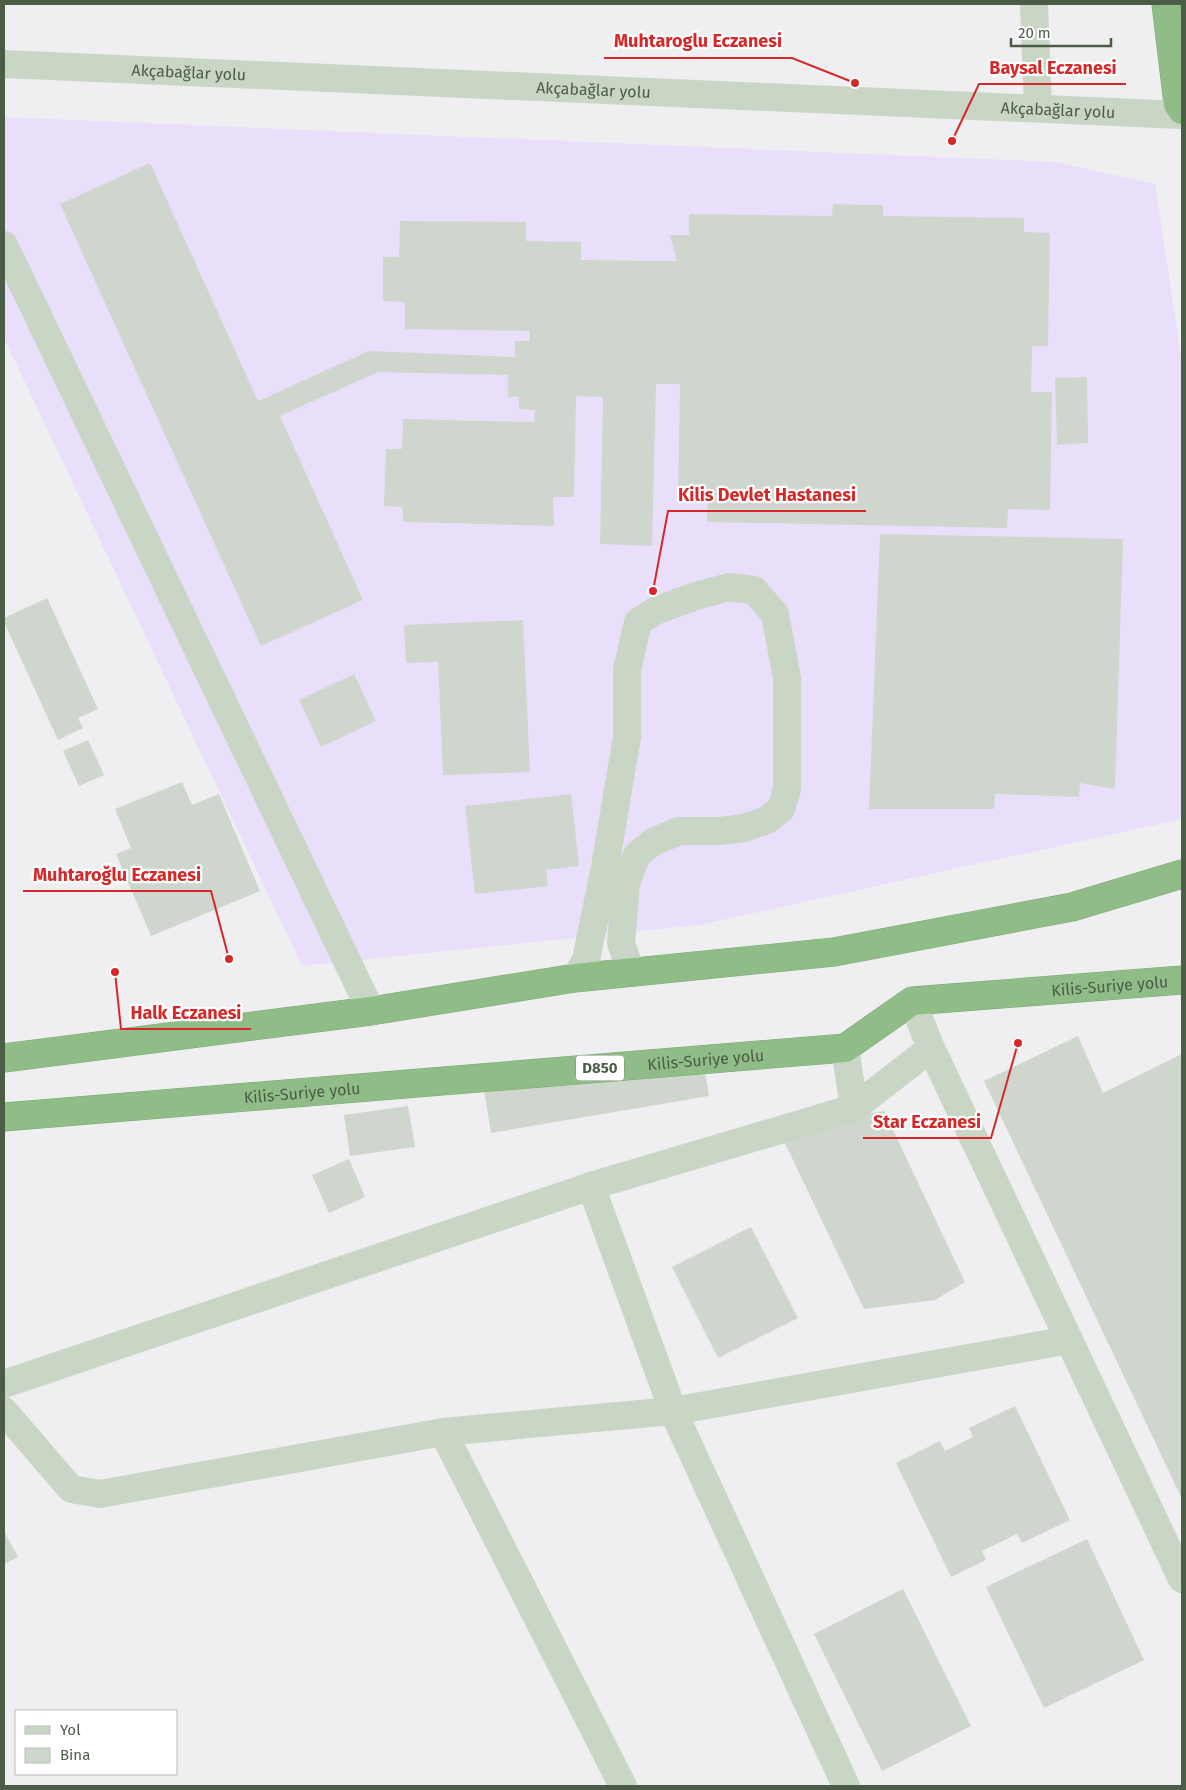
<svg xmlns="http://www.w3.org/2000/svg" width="1186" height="1790" font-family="'Fira Sans',sans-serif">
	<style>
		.medical { fill: #eadffa }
		.building { fill: #cfd6ce }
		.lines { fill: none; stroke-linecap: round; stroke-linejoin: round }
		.highway-casing { stroke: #7ba872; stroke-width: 29 }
		.minor { stroke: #c9d6c5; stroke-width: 28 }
		.highway { stroke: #90bd87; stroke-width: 28 }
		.labels { text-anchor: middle; stroke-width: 4.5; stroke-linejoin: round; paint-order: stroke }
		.shield { fill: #fff; stroke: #818d7e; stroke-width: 1 }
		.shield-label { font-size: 15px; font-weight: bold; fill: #4b5c47 }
		.street-label { font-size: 16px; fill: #4b5c47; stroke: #fff }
		.leader { fill: none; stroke: #d62828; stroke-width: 2 }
		.callout-dot { fill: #d62828; stroke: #fff; stroke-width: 2 }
		.callout-label { font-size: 18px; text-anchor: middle; font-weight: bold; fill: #d62828; stroke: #fff; stroke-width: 4.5; stroke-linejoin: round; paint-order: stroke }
	</style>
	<rect width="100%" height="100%" fill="#efeef1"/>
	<path class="medical" d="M4,117L1055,162L1155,184L1182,363V819L699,925L302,966L4,338Z"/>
	<g class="building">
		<path d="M150,163L258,401L369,351L515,357V341H530V331L405,329V302L383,301V257H399L400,221L526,222V241L581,242V260L677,261L670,235H689V214L832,216L833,204L883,205V216L1024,218V232L1050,233L1048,346H1032L1031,392H1052L1050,510L1008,509L1007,528L707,522L708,500H678L680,384H656L652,546L600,544L603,397L576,396L574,497H553L554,526L404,522L402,507L384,506L386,449H402L403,419L534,422L535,410L519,409V397H508V375L378,372L280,416L363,600L261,646L60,204Z"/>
		<path d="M1087,377L1088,443L1057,445L1055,378Z"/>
		<path d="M880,534L1123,539L1115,789L1080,783L1079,797L995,794L994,809H869Z"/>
		<path d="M47,598L98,709L78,718L83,728L58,740L4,622V618Z"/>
		<path d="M523,620L530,772L443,775L438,662L406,663L404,625Z"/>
		<path d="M354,674L376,721L321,747L299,700Z"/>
		<path d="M88,740L104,775L79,786L63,751Z"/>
		<path d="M182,782L192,805L219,794L260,891L151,936L116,854L131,848L115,809Z"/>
		<path d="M571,794L579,866L546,870L548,886L475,894L465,806Z"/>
		<path d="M1078,1036L1103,1093L1182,1054V1499L984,1081Z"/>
		<path d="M701,1048L709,1096L491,1133L483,1084Z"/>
		<path d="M408,1106L415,1147L350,1156L344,1115Z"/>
		<path d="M884,1111L965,1282L935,1300L864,1309L783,1139L806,1124Z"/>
		<path d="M349,1159L365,1197L329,1213L312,1175Z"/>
		<path d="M751,1227L798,1318L718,1358L672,1267Z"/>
		<path d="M1015,1406L1070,1520L1022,1543L1017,1534L982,1551L986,1560L951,1577L896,1463L940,1441L945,1451L973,1437L969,1428Z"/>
		<path d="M4,1531L18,1557L4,1564Z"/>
		<path d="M1087,1539L1144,1660L1044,1708L986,1587Z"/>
		<path d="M903,1589L971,1726L882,1771L814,1634Z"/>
	</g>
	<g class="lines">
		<g class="highway-casing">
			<g id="highway">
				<path d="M1166,4L1178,104L1182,110"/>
				<path d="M4,1058L371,1011L575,978L834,952L1072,907L1182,874"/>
				<path id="s2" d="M4,1117L845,1048L912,1001L1182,980"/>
			</g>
		</g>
		<g class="minor">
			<path d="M1034,4L1038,107"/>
			<path id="s1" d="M4,64L1182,115"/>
			<path d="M4,245L371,1011"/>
			<path d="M575,978L586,960L605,867L627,737V670L638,622L655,611L696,596L729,587L754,590L775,614L787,678V789L781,809L767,820L744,828L720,831H679L653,842L637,855L626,883L621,943L631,972"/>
			<path d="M912,1001L931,1048L1182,1579"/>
			<path d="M854,1108L931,1048"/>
			<path d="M591,1186L673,1411L846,1786"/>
			<path d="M4,1384L591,1186L854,1108L845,1048"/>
			<path d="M4,1411L71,1489L100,1494L443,1432L673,1411L1069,1340"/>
			<path d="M443,1432L623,1786"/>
		</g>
		<use href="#highway" class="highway"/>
	</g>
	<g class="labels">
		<rect class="shield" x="576" y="1055.5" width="48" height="25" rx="4"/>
		<g class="shield-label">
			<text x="600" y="1073">D850</text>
		</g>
		<g class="street-label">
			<text dy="6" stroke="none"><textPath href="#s1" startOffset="185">Akçabağlar yolu</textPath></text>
			<text dy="6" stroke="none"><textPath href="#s1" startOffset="590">Akçabağlar yolu</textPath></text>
			<text dy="6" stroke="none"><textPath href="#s1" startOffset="1055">Akçabağlar yolu</textPath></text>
			<text dy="6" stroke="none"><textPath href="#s2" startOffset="1124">Kilis-Suriye yolu</textPath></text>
			<text dy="6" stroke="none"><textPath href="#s2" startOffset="704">Kilis-Suriye yolu</textPath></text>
			<text dy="6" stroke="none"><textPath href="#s2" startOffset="299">Kilis-Suriye yolu</textPath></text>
		</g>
	</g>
	<path class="leader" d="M855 83L792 58H604M952 141L979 84H1126M653 591L668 511H866M229 959L211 891H23M115 972L121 1029H251M1018 1043L991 1138H863"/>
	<g class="callout-dot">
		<circle cx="855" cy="83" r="5"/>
		<circle cx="952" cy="141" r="5"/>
		<circle cx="653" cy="591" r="5"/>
		<circle cx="229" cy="959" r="5"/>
		<circle cx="115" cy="972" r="5"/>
		<circle cx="1018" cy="1043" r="5"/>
	</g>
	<g class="callout-label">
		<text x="698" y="47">Muhtaroglu Eczanesi</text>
		<text x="1053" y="74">Baysal Eczanesi</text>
		<text x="767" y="501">Kilis Devlet Hastanesi</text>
		<text x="117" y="881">Muhtaroğlu Eczanesi</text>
		<text x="186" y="1019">Halk Eczanesi</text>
		<text x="927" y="1128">Star Eczanesi</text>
	</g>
	<rect width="1186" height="1790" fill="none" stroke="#4b5c47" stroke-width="10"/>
	<rect x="15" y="1710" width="162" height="65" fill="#ffffff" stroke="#b7beb5"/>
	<rect x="25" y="1726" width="25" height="8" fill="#c9d6c5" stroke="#b7beb5"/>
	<text x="60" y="1735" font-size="15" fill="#4b5c47">Yol</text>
	<rect x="25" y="1748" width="25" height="15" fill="#cfd6ce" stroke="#b7beb5"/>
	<text x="60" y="1760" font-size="15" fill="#4b5c47">Bina</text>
	<path d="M1011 38v8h100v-8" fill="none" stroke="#4b5c47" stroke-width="2.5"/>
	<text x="1018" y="38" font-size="15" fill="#4b5c47" stroke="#ffffff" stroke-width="4" paint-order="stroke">20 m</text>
</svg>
